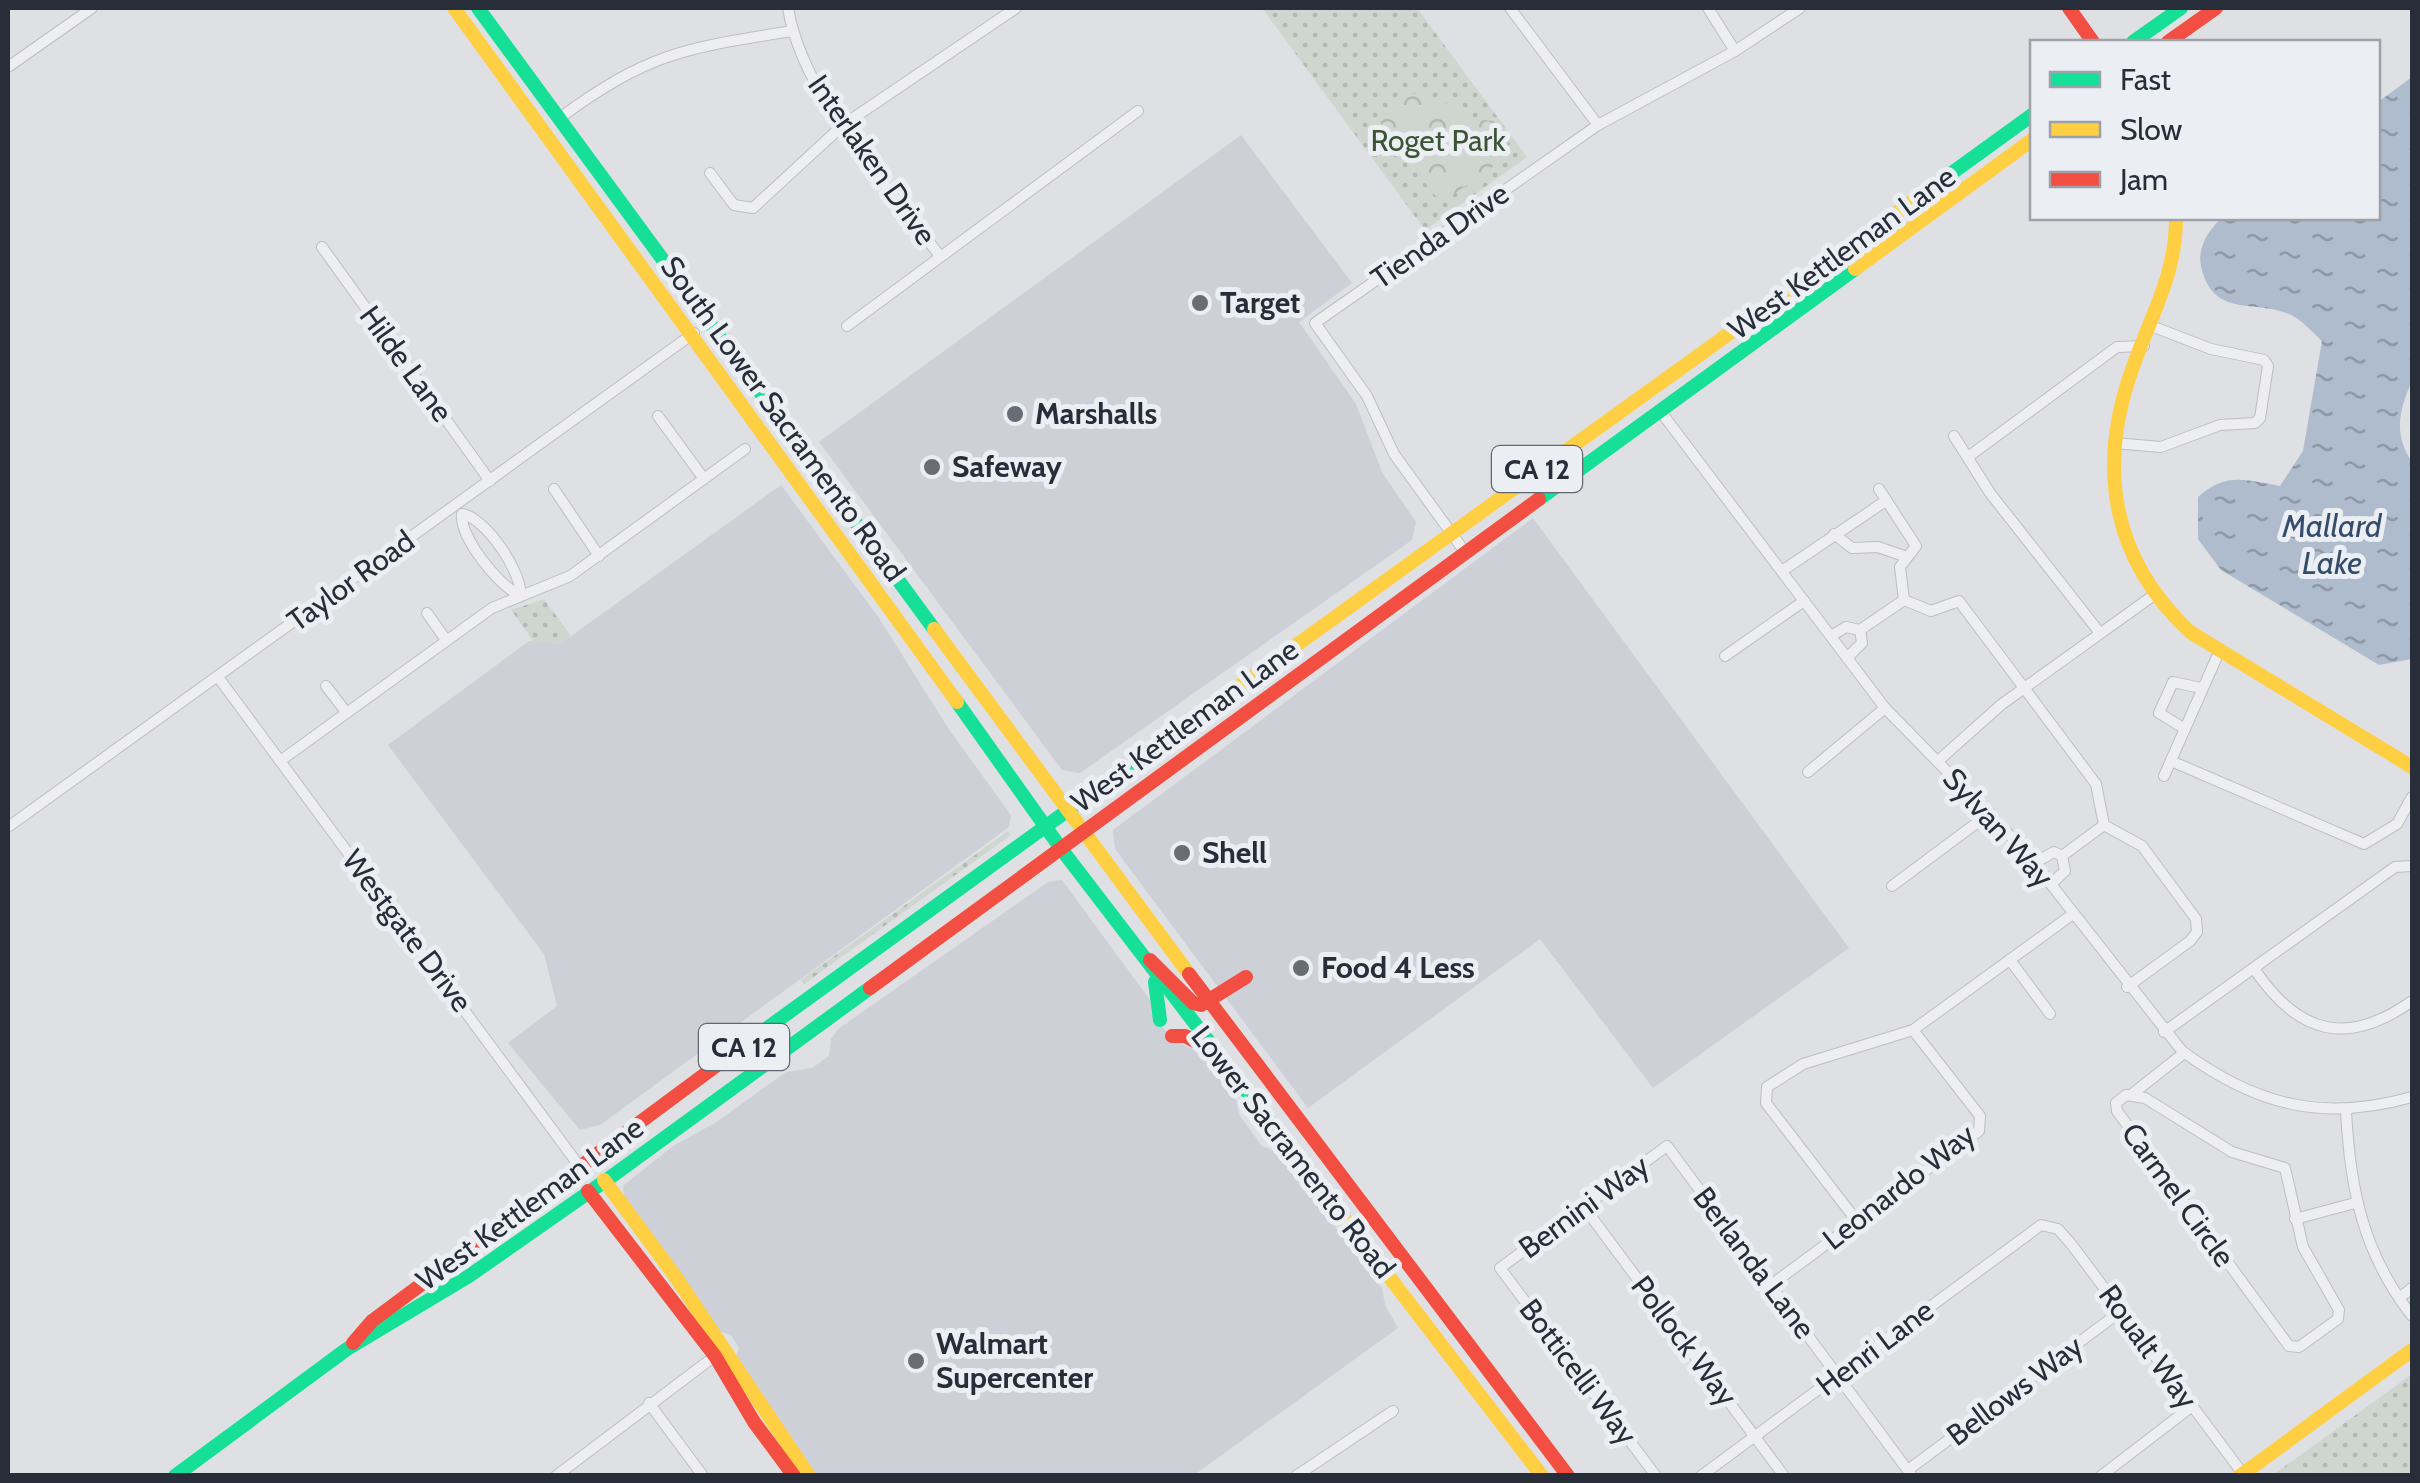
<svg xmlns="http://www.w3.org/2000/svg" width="2420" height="1483" font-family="Cabin,sans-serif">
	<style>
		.built { fill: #cdd0d6 }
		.green { fill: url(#green-dots) }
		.forest { fill: url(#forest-crowns) }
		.water { fill: url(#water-ripples) }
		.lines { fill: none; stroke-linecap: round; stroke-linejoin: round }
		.street-casing { stroke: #bcbec1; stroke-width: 12 }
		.street { stroke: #eeeef0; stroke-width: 10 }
		.fast { stroke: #16e098; stroke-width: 14 }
		.slow { stroke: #ffcf43; stroke-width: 14 }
		.jam { stroke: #f24e42; stroke-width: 14 }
		.poi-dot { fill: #676c75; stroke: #ebeef3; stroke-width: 4 }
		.labels { text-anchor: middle; stroke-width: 10; stroke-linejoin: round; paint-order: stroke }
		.shield { fill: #ebeef3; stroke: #626872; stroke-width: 2.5 }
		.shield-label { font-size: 28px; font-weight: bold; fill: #272e3a }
		.park-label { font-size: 30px; fill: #3b5436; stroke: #ebeef3 }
		.street-label { font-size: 30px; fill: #272e3a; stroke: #ebeef3 }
		.poi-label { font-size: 30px; font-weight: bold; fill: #272e3a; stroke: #ebeef3; text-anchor: start }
		.water-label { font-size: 32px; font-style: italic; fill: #354c6a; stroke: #ebeef3 }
	</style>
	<defs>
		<pattern id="green-dots" width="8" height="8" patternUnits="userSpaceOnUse" patternTransform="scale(2.5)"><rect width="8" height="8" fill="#cfd6cf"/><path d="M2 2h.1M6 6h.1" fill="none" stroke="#b2b8b2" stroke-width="1.8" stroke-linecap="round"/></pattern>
		<pattern id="forest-crowns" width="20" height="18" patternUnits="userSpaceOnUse" patternTransform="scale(2.5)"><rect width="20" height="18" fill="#cfd6cf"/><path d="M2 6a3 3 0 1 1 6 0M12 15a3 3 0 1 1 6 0" fill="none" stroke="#b2b8b2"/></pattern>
		<pattern id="water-ripples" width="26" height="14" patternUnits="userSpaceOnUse" patternTransform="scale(2.5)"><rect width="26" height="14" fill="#aebccd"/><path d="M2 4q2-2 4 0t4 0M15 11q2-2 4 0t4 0" fill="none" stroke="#8e99a7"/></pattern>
	</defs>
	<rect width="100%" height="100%" fill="#dee0e3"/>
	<g class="built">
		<path d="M1241,135L1352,283L1299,322L1356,404L1382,472L1416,522L1412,540L1080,773L1062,770L819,442Z"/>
		<path d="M781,485L879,618L950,731L1011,815L1009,827L600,1125L580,1130L508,1043L557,1006L544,954L388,745L529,641L560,644Z"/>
		<path d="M1533,518L1849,948L1653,1088L1540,939L1308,1108L1115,849L1113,830Z"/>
		<path d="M1062,880L1150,1000L1152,1014L1173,1040L1199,1052L1236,1100L1240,1116L1262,1146L1279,1153L1382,1288L1385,1305L1398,1328L1194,1475H816L736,1357L739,1348L731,1335L719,1331L624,1196L623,1186L673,1146L715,1123L786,1072L812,1068L829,1056L831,1039L838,1029L1048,882Z"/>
	</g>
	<g class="green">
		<path d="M1262,8H1417L1527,157L1425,230Z"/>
		<path d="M544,599L571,636L560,644L534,642L511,610Z"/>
		<path d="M1008,831L1011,835L804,984L801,980Z"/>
		<path d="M2412,1374V1475H2273Z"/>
	</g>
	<path class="forest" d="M1418,92C1448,99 1465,121 1495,121L1508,135L1511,148L1504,159L1443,202C1430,193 1427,183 1417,172C1400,155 1384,144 1380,118L1388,106Z"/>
	<path class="water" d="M2412,77V381C2399,410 2393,434 2412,462V659L2379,665L2221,570L2198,539V497C2226,472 2245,480 2280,486L2303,451L2322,341C2313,333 2302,320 2291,315C2255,298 2213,320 2201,266C2197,248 2209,229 2222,218H2378V102Z"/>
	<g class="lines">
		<g class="street-casing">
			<g id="street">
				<path d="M788,8C803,97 886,183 939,255"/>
				<path d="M1510,8L1598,125"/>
				<path d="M1708,8L1735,51"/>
				<path d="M8,67L92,8"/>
				<path d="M561,117C650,52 686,48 792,31"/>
				<path d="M710,173L734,205L753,208L843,125L1016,8"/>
				<path d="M322,247L490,481"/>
				<path d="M847,326L1138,111"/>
				<path d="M1661,412L1885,708L2024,850L2182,1051C2257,1106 2323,1122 2412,1097"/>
				<path d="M658,416L704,479"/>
				<path d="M1954,436L1990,493L2100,633"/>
				<path d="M2114,443L2161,447L2220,425L2255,423L2260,418L2268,366L2264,360L2211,349L2154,327"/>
				<path d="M1968,457L2117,347L2144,346"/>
				<path d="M554,489L599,556"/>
				<path d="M1879,489L1916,546L1900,567L1904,600L1931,611L1959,601L2096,784L2104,825L2142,846L2196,919L2197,932L2190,941L2127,987"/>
				<path d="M462,514C485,517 523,573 520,595C499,587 459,536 462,514Z"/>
				<path d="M1834,534L1852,548L1878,547L1904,556"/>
				<path d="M1465,552L1394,454L1367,396L1315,323L1598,125L1735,51L1800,8"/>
				<path d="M1782,571L1884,502"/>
				<path d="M427,613L446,640"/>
				<path d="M1831,636L1846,627L1860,630L1904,600"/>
				<path d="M1725,656L1804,601"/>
				<path d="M1847,658L1862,643L1860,630"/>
				<path d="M218,677L580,1167"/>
				<path d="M326,686L346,712"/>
				<path d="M2185,729L2159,713L2173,682L2201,688"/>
				<path d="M280,761L492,608L570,576L745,449"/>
				<path d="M1938,761L2002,704L2154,595"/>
				<path d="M2171,761L2364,844L2397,824L2412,797"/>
				<path d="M1808,772L1885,708"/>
				<path d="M2164,776L2220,650"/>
				<path d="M8,827L694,333"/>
				<path d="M2062,856L2104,825"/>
				<path d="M2034,863L2054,852L2062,856L2065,871L2051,884"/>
				<path d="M1892,886L1990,813"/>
				<path d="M2010,960L2050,1014"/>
				<path d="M2255,970C2298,1033 2346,1048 2412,1001"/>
				<path d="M2164,1032L2395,867L2412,866"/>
				<path d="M2126,1095L2145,1098L2232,1152L2285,1168L2303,1247L2339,1310L2338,1319L2299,1347L2289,1346L2117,1111L2116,1103Z"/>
				<path d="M2131,1095L2184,1053"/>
				<path d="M2346,1111C2350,1189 2363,1253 2412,1316"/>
				<path d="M1584,1207L1784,1476"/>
				<path d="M2295,1219L2355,1203"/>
				<path d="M1856,1220L1766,1103L1767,1087L1803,1064L1913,1030L2073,914"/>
				<path d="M1771,1285L1979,1131L1980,1116L1913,1030"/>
				<path d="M2399,1298L2412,1288"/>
				<path d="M649,1403L703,1476"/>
				<path d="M1908,1470L2121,1311"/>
				<path d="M556,1476L715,1356"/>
				<path d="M1296,1476L1393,1411"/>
				<path d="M1656,1476L1500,1268L1667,1146L1912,1476"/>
				<path d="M1701,1476L2041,1225L2058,1229L2072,1245L2243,1474"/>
				<path d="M2101,1476L2191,1407"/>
			</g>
		</g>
		<use href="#street" class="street"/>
		<g class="fast">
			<path d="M478,8L934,629"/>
			<path d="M2133,42L2181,8"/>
			<path d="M1927,191L2032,115"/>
			<path d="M1539,499L1855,269"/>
			<path d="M957,702L1062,850L1308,1171"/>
			<path d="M1155,982L1160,1020"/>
			<path d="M759,1034L1223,698"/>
			<path d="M175,1476L347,1349L469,1276L615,1174L870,988"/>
		</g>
		<g class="slow">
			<path d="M454,8L957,702"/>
			<path d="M2176,218C2176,274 2152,313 2134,364C2096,466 2111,558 2190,632L2412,767"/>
			<path d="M1855,269L2032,140"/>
			<path d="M934,629L1189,974"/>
			<path d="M1223,698L1927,191"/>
			<path d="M1308,1171L1542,1476"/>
			<path d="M604,1180L675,1276L809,1476"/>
			<path d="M2240,1476L2412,1350"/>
		</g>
		<g class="jam">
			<path d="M2069,8L2093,42"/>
			<path d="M2168,42L2216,8"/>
			<path d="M1150,960L1193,1003L1201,1005L1246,977"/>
			<path d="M1189,974L1568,1476"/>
			<path d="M870,988L1539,499"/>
			<path d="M1172,1036H1185L1208,1048"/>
			<path d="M588,1191L715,1356L754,1422L794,1476"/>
			<path d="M353,1343L372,1321L759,1034"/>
		</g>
	</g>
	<g class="poi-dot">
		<circle cx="1200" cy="303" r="10"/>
		<circle cx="1015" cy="414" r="10"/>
		<circle cx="932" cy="467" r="10"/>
		<circle cx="1182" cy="853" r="10"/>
		<circle cx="1301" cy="968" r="10"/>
		<circle cx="916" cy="1361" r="10"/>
	</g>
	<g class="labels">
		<g class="shield">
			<rect x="1492" y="446" width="90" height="46" rx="8"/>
			<rect x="699" y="1024" width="90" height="46" rx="8"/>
		</g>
		<g class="shield-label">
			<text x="1537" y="479">CA 12</text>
			<text x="744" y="1057">CA 12</text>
		</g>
		<g class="park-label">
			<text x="1438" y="151">Roget Park</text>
		</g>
		<g class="street-label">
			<text transform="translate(872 160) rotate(55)" y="10">Interlaken Drive</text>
			<text transform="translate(1440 236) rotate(-35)" y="10">Tienda Drive</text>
			<text transform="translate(1842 253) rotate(-36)" y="10">West Kettleman Lane</text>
			<text transform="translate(406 364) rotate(54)" y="10">Hilde Lane</text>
			<text transform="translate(783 419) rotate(54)" y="10">South Lower Sacramento Road</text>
			<text transform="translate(351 581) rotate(-36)" y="10">Taylor Road</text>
			<text transform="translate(1185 726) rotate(-36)" y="10">West Kettleman Lane</text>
			<text transform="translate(1998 828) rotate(48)" y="10">Sylvan Way</text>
			<text transform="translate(407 931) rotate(53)" y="10">Westgate Drive</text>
			<text transform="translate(1293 1152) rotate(52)" y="10">Lower Sacramento Road</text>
			<text transform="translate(1899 1187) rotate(-38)" y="10">Leonardo Way</text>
			<text transform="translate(2178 1195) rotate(54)" y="10">Carmel Circle</text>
			<text transform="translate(530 1204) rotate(-36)" y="10">West Kettleman Lane</text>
			<text transform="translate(1584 1207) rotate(-36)" y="10">Bernini Way</text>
			<text transform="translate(1754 1263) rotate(53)" y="10">Berlanda Lane</text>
			<text transform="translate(1684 1341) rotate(53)" y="10">Pollock Way</text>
			<text transform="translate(2148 1347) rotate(54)" y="10">Roualt Way</text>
			<text transform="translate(1875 1348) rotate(-37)" y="10">Henri Lane</text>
			<text transform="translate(1578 1372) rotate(53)" y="10">Botticelli Way</text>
			<text transform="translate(2015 1391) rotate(-37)" y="10">Bellows Way</text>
		</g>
		<g class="poi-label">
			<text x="1220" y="313">Target</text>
			<text x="1035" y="424">Marshalls</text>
			<text x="952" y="477">Safeway</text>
			<text x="1202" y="863">Shell</text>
			<text x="1321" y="978">Food 4 Less</text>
			<text x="936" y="1354">Walmart<tspan x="936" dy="34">Supercenter</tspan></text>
		</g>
		<g class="water-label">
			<text x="2332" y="537">Mallard<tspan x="2332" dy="37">Lake</tspan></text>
		</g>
	</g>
	<rect width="2420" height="1483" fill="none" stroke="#272e3a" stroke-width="20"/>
	<rect x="2030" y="40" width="350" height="180" fill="#ebeef3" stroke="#9da1a9" stroke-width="2.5"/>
	<rect x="2050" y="72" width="50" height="15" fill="#16e098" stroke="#9da1a9" stroke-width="2.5"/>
	<text x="2120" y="90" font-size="30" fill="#272e3a">Fast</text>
	<rect x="2050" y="122" width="50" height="15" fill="#ffcf43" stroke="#9da1a9" stroke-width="2.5"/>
	<text x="2120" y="140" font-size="30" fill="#272e3a">Slow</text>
	<rect x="2050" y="172" width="50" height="15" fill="#f24e42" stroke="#9da1a9" stroke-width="2.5"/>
	<text x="2120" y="190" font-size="30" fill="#272e3a">Jam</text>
</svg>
